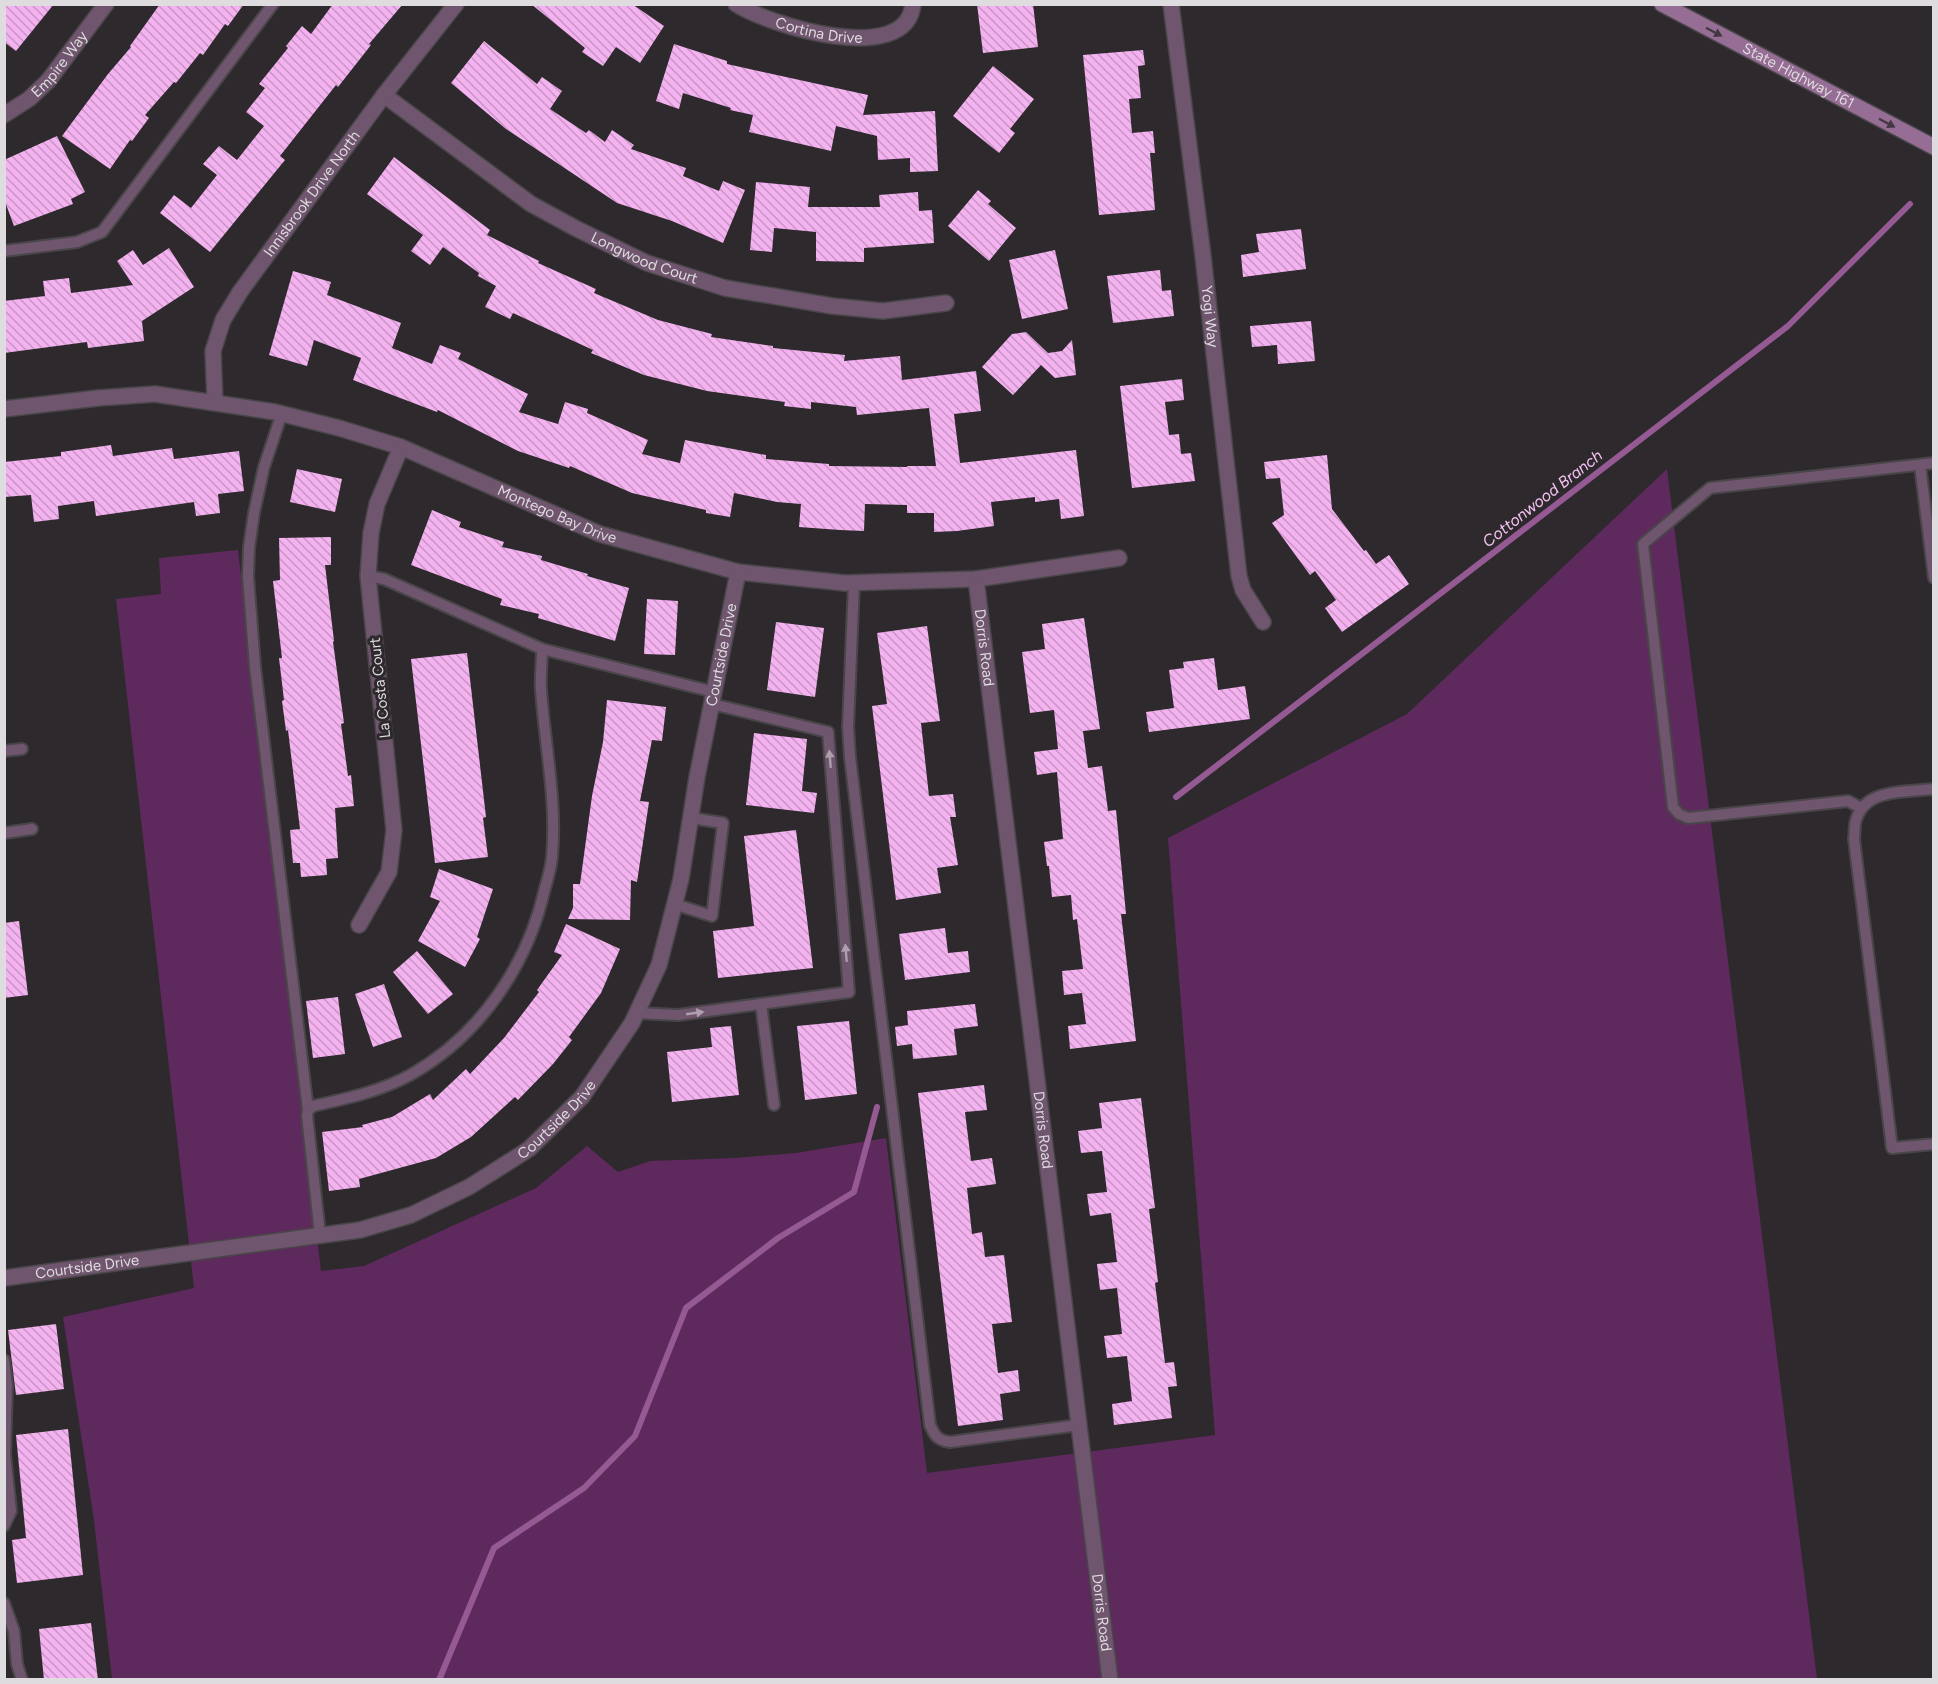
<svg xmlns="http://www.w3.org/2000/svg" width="1938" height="1684" font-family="Figtree,sans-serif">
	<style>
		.grass { fill: #5e2a5d }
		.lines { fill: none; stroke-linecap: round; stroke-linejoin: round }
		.stream { stroke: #955993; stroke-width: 6 }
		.building { fill: url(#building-back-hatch) }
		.service-casing { stroke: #494649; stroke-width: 14 }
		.minor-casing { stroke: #494649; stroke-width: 18 }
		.secondary-casing { stroke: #494649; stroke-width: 18 }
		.service { stroke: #6f556e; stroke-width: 10 }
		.minor { stroke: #6f556e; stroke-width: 15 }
		.secondary { stroke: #966d94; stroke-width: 15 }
		.oneway { fill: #423742 }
		.oneway2 { fill: #ad9fac }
		.labels { text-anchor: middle; stroke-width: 6; stroke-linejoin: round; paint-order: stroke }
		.street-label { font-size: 15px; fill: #dfdcdf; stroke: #2d292d }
		.water-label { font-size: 16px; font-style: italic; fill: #f7c4f4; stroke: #2d292d }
	</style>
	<defs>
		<pattern id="building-back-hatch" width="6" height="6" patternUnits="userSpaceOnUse" patternTransform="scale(1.5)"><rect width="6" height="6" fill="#f4b2f0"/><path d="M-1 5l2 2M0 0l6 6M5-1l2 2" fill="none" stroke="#c896c5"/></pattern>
	</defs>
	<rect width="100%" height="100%" fill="#2d292d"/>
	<path class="grass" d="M1667,469L1817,1679H112L94,1520L63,1317L194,1288L116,599L161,594L159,558L238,550L321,1271L364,1266L536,1188L587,1146L618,1172L650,1161L735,1158L796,1153L886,1138L927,1473L1215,1435L1168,838L1407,714Z"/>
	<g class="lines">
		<g class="stream">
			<path d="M1176,797L1788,326L1910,204"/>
			<path d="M439,1680L494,1548L584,1488L635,1436L686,1308L778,1238L854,1192L877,1107"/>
		</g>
	</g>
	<g class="building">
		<path d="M4,4H54L16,51L4,42Z"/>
		<path d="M160,4H244L228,26L225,24L203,55L200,53L176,83L174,82L145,115L149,118L132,141L130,140L110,169L62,136L108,74L131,47L130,46Z"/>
		<path d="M333,4H403L369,44L371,45L338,87L336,85L280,156L285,160L210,252L160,213L174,195L191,208L217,175L203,164L219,146L237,160L264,126L246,112L265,88L259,84L288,48L286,46L302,26L311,34Z"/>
		<path d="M531,4H632L664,26L640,63L616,47L603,66L582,52L585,48Z"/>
		<path d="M977,4H1033L1038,47L983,53Z"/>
		<path d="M484,41L537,84L542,77L562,91L550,109L586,133L589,130L605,142L612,130L634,145L631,149L686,168L683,176L719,191L723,181L745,190L723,243L672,221L617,203L506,129L451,83Z"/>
		<path d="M674,44L727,61V64L868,95L863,115L935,111L938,171L910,172V158L878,160L877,136L836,126L831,151L749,132L753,115L730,110L731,108L683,93L679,109L656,101Z"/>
		<path d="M1143,50L1145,65L1138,66L1141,98L1129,99L1132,133L1153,131L1155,153H1150L1155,210L1099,215L1083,55Z"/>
		<path d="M993,66L1034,99L1010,129L1015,133L999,153L953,116Z"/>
		<path d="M57,136L85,192L71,199L73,204L14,226L4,199V160Z"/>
		<path d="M394,157L490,230L487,235L539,261L538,263L596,289L594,293L658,320L712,334L711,337L773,346V348L845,355L844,361L900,356L902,380L976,371L981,411L954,414L960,463L1076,450L1084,516L1061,519L1059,499L1035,502V497L991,502L994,526L957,531L934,532V513H907V505L865,504L864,531L840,530L799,527L801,504L777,502L734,493L730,517L706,513V510L632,493L570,466L569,468L518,451L438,410L437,412L353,380L361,358L314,340L307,366L269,355L293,271L331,282L327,295L401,323L392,348L432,364L440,345L461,353L458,359L528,394L519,412L558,424L565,402L588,409L587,413L648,440L642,454L680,463L685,440L766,455V459L829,464V466L907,467V466H936L929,408L857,415L856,407L811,402V409L784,406L785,402L707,391L644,375L591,353L593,350L513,313L510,319L485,307L496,286L478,276L479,273L443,247L430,265L411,251L423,235L367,194Z"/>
		<path d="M756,182L810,187L808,207H880L879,195L918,192L919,211L932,210L934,243L864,248V262L816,261V232L774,228L772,252L750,250Z"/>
		<path d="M978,190L991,201L988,204L1016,228L989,261L948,226Z"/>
		<path d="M1301,229L1306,269L1243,277L1241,255L1259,252L1256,234Z"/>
		<path d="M169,248L194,287L142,321L144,341L88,348L87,342L4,353V301L45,296L43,281L69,278L71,293L133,285L117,261L133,250L143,265Z"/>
		<path d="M1055,250L1068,309L1022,319L1009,260Z"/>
		<path d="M1160,270L1162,291L1171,290L1174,316L1113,323L1107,276Z"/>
		<path d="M1311,321L1315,361L1278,364L1277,345L1252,347L1250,326Z"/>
		<path d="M1026,332L1048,353L1062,351L1072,340L1076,375L1055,378L1041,365L1013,395L982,367L1012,334Z"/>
		<path d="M1182,379L1184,400L1165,402L1169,435L1179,434L1181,454L1191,453L1195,481L1132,488L1120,386Z"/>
		<path d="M111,445L113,456L172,448L174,459L239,451L244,491L218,494L220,513L196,516L194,502L96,516L94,501L58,506L59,519L34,522L31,495L4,497V462L61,456V452Z"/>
		<path d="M1327,455L1332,509L1364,551L1366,550L1376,564L1389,555L1409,584L1342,632L1325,608L1336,600L1315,571L1310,575L1272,523L1284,515L1280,478L1266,479L1264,462Z"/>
		<path d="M297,469L342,479L335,512L290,502Z"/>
		<path d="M432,510L461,522L459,527L504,542L502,547L542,556L541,560L588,574L587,576L629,588L615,641L538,618L539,614L500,605L502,599L411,565Z"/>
		<path d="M331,537V565H325L334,641L333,642L344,723L341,724L348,776L351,775L354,806L335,808L338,858L326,859L327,875L301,877L300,863H293L290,830L300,829L288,730L286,731L282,701L284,700L279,658H282L273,581L280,580L279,538Z"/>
		<path d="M647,599L678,601L675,655L644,654Z"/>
		<path d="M1084,618L1100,729L1083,731L1088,768L1102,766L1108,811L1116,810L1126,914H1121L1136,1041L1070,1049L1068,1026L1086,1024L1082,993L1064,995L1062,971L1083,969L1077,919L1073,920L1071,895L1052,897L1049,866H1047L1044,842L1063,839L1057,772L1037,775L1034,752L1058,749L1054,710L1030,713L1022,652L1045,649L1042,624Z"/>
		<path d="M776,622L824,628L815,697L767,690Z"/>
		<path d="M927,626L940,721L921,723L929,796L953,794L956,817H950L958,865L937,868L941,893L896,900L872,706L887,704L877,633Z"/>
		<path d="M467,653L486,817L483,818L488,857L435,863L411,659Z"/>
		<path d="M1214,658L1218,690L1245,686L1250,719L1149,732L1146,712L1174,708L1169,670L1184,668L1183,662Z"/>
		<path d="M607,700L666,707L662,741L652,740L640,801L649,802L637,882L631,880L630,920L568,919L573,908V884H580L592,796L603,742Z"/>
		<path d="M754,733L807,739L802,791L817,793L814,813L746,805Z"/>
		<path d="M796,830L813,968L718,978L713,931L754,926L744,836Z"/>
		<path d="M439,869L493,889L477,937L480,939L465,967L418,941L440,901L430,897Z"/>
		<path d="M19,921L28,995L4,998V923Z"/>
		<path d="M566,924L620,949L601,993L569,1037L572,1040L553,1064L518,1100L515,1097L471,1137L436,1158L359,1179L360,1187L329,1191L322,1132L363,1127L362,1125L392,1117L430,1094L433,1100L466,1069L470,1074L504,1038L539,992L537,990L562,955L554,952Z"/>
		<path d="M945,928L948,953L968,951L970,972L905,980L899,934Z"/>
		<path d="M417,951L453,994L428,1014L393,972Z"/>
		<path d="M384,984L402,1037L373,1047L355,994Z"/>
		<path d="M338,997L345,1054L313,1058L306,1001Z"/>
		<path d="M975,1004L978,1026L954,1029L957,1055L913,1059L912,1044L897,1046L895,1027L908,1025L907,1011Z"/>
		<path d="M849,1021L857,1094L805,1100L797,1026Z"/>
		<path d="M731,1026L739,1095L672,1102L667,1052L712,1047L710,1028Z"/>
		<path d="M984,1085L987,1110L965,1112L971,1161L992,1158L996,1184L967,1188L972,1234L982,1232L985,1257L1004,1255L1012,1322L992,1324L998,1373L1018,1370L1020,1391L1000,1394L1003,1420L958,1426L918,1093Z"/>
		<path d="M1141,1098L1155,1208L1149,1209L1158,1282L1155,1283L1165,1363L1174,1362L1177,1386L1168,1387L1172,1418L1114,1425L1112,1404L1132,1401L1127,1356L1107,1358L1104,1336L1122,1334L1117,1288L1100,1290L1097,1264L1117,1262L1111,1213L1090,1216L1087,1194L1107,1192L1102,1151L1081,1153L1078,1131L1102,1128L1099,1103Z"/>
		<path d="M56,1324L64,1389L16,1395L8,1330Z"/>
		<path d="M68,1429L83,1575L17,1583L12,1540L26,1538L16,1435Z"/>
		<path d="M91,1623L98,1680H44L39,1629Z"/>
	</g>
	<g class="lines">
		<g class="service-casing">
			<g id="service">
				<path d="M4,251L77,242L102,232L273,4"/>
				<path d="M282,413L264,467L254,513L249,548L248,576L255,667L308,1110"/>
				<path d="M1920,465L1934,578"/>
				<path d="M368,576L384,579L542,649"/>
				<path d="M854,583L848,727L850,757L930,1425C935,1436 937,1440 950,1442L1079,1425"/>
				<path d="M4,751L22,749"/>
				<path d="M1934,789C1907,792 1865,788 1856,820C1854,825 1855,833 1854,839L1892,1148L1934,1144"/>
				<path d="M1861,808L1848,801L1688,818L1679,814L1673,807L1643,544L1710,488L1934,463"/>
				<path d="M4,833L32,829"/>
				<path d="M674,904L712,916L723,823L691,818"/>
				<path d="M761,1004L774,1105"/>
				<path d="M637,1013L678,1015L849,992L828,732L712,704"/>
				<path d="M320,1235L307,1115L308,1110L313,1106C345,1099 382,1091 412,1074C480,1035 528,965 545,888C548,878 551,868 552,857C557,801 545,746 541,690C540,677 542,663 542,649L714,692"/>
				<path d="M4,1360L7,1385L5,1454L11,1511L4,1526"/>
				<path d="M4,1603L14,1631L17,1664L22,1680"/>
			</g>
		</g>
		<g class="minor-casing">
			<g id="minor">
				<path id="s1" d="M736,4C768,25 907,68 913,4"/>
				<path id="s2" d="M1171,4L1203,256L1239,576L1243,590L1263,622"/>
				<path id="s3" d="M384,95L531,204L577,229L647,263L725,288L832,306L883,311L946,303"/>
				<path id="s4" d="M4,115L29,99L48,81L106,4"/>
				<path id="s5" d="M215,402L213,351L223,320L240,292L384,95L456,4"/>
				<path id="s6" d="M4,409L98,398L155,394L275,412L339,428L401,447L600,534L738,572L845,583L976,579L1119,558"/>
				<path id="s7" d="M976,579L1110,1680"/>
				<path d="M359,925L389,872L394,830L368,576L371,533L377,504L401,447"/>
				<path id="s8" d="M4,1278L360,1230L411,1215L469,1187L529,1149L582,1097L632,1023L659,965L681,879L697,777L738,572"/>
			</g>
		</g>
		<g class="secondary-casing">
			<g id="secondary">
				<path id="s9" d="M1662,4L1934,147"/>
			</g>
		</g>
		<use href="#service" class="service"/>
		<use href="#minor" class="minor"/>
		<use href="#secondary" class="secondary"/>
	</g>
	<defs><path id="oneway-solid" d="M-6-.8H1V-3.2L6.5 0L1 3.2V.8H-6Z" transform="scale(1.5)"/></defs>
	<g class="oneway">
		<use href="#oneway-solid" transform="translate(1714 32) rotate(28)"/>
		<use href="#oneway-solid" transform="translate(1887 123) rotate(28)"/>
	</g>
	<g class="oneway2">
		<use href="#oneway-solid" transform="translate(830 759) rotate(-95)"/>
		<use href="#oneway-solid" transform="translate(846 953) rotate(-95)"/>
		<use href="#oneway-solid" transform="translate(695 1013) rotate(-8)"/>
	</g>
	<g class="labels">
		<g class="street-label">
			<text dy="5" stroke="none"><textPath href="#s1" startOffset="88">Cortina Drive</textPath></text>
			<text dy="5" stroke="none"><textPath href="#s4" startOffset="76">Empire Way</textPath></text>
			<text dy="5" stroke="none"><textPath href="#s9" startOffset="154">State Highway 161</textPath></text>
			<text dy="5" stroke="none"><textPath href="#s5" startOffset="238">Innisbrook Drive North</textPath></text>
			<text dy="5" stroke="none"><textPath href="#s3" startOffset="309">Longwood Court</textPath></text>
			<text dy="5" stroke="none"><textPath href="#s2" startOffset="315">Yogi Way</textPath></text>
			<text dy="5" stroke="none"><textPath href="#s6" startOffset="574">Montego Bay Drive</textPath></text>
			<text dy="5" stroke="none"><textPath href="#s7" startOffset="69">Dorris Road</textPath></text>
			<text dy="5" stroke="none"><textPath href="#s8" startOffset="1092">Courtside Drive</textPath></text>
			<text transform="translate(380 688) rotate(-96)" y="5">La Costa Court</text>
			<text dy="5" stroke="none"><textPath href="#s8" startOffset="588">Courtside Drive</textPath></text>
			<text dy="5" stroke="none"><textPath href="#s7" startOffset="555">Dorris Road</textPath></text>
			<text dy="5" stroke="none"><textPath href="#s8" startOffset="84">Courtside Drive</textPath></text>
			<text dy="5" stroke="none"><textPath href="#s7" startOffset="1041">Dorris Road</textPath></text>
		</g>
		<g class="water-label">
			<text transform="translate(1542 498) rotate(-38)" y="6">Cottonwood Branch</text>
		</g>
	</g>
	<rect width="1938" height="1684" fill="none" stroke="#dfdcdf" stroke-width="12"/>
</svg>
